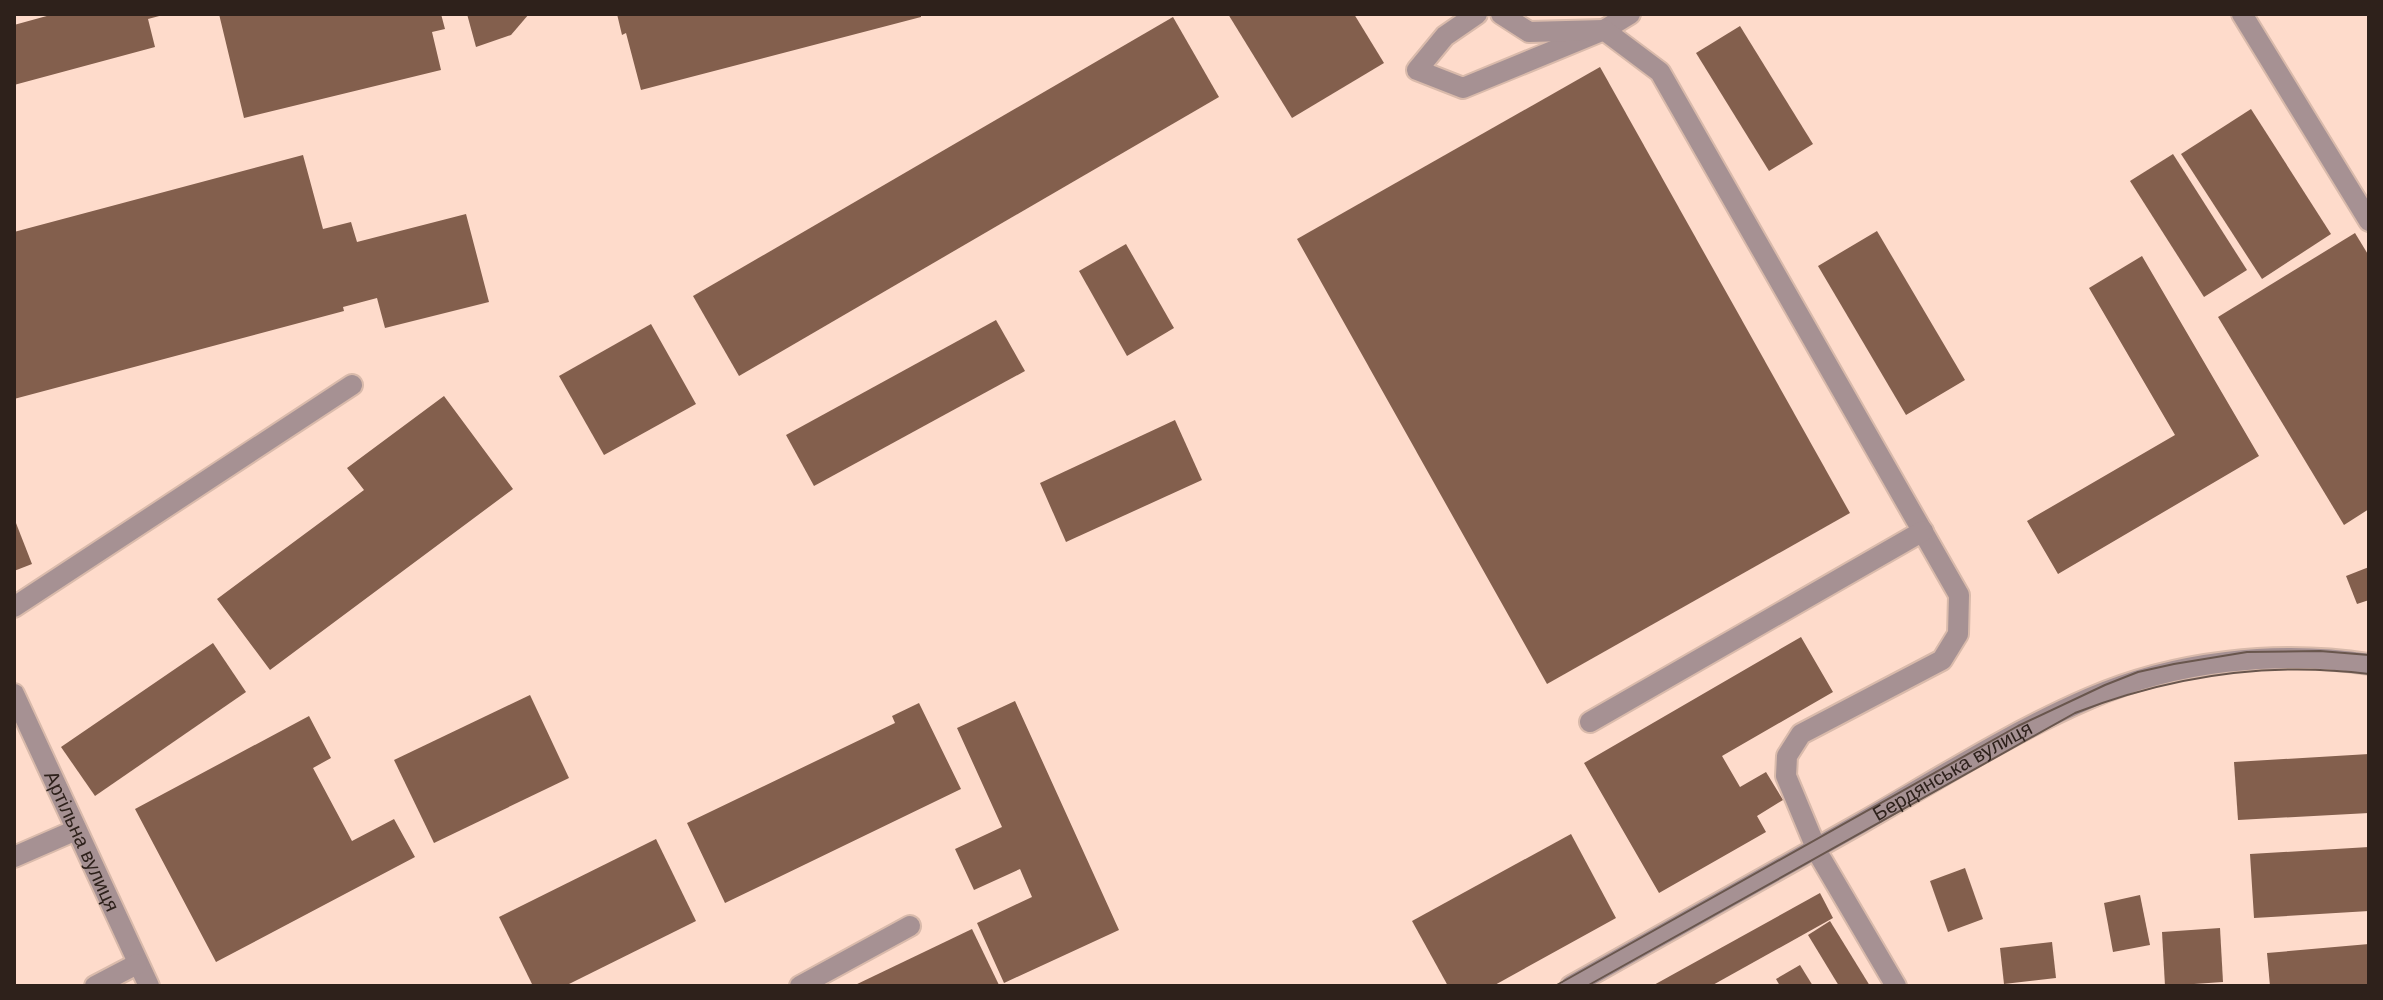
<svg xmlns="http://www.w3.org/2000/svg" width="2383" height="1000" font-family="Helvetica,sans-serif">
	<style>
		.building { fill: #835f4d }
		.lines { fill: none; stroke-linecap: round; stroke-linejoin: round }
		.minor-casing { stroke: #d9baab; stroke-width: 24 }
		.minor { stroke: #a69193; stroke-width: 20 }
		.tram { stroke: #69564d; stroke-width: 2 }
		.labels { text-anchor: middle; stroke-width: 8; stroke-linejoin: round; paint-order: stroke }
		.street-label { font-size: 20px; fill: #2e211b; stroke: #fbede7 }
	</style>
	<rect width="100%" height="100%" fill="#fedbcb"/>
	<g class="building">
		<path d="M54,14H163V15L148,19L155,47L14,85V25Z"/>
		<path d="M219,14H441L445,29L432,32L441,70L244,118Z"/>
		<path d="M467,14H529L511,35L476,47Z"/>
		<path d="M617,14H921V17L641,90L626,33L622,35Z"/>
		<path d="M1228,14H1354L1384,63L1292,118Z"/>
		<path d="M1173,17L1219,97L739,376L693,296Z"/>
		<path d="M1740,26L1813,144L1769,171L1696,53Z"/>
		<path d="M1600,67L1850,513L1547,684L1297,239Z"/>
		<path d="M2251,109L2331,234L2262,279L2181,154Z"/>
		<path d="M2173,154L2247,270L2204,297L2130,181Z"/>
		<path d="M303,155L323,229L351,222L357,242L466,214L489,302L385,328L377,298L343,307L344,311L14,399V232Z"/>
		<path d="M1877,231L1965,380L1906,415L1818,266Z"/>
		<path d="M2355,233L2369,256V509L2344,525L2218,317Z"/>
		<path d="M1126,244L1174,328L1127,356L1079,271Z"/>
		<path d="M2142,256L2259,456L2058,574L2027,521L2175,435L2089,288Z"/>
		<path d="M996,320L1025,371L814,486L786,435Z"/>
		<path d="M651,324L696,404L604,455L559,376Z"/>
		<path d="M444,396L513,489L270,670L217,599L364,490L347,468Z"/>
		<path d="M1175,420L1202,480L1066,542L1040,483Z"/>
		<path d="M14,518L32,564L14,571Z"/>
		<path d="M2369,567V600L2357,604L2346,576Z"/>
		<path d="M1801,637L1833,692L1722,756L1740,787L1766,772L1783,800L1757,816L1766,832L1659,893L1584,763Z"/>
		<path d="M213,643L246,692L95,796L61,747Z"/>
		<path d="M530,695L569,778L434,843L394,760Z"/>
		<path d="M1015,701L1119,930L1004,983L977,923L1032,897L1020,869L974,890L955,849L1002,827L957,728Z"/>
		<path d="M919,703L961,789L725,903L687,823L895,723L892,716Z"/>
		<path d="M309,716L331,758L313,768L352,841L394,819L415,857L216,962L135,809Z"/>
		<path d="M2369,754V813L2238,820L2234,762Z"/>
		<path d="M1571,834L1616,918L1493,986H1448L1412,921Z"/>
		<path d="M656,839L696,921L565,986H533L499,917Z"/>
		<path d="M2369,847V911L2254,918L2250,854Z"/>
		<path d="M1965,868L1983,919L1948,932L1930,881Z"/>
		<path d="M1820,893L1833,918L1711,986H1652Z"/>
		<path d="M2140,895L2150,945L2113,952L2104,903Z"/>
		<path d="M1830,921L1870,986H1839L1808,935Z"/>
		<path d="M2220,928L2223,982L2165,986L2162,932Z"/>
		<path d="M972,929L999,985L997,986H853Z"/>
		<path d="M2052,942L2056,978L2004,984L2000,948Z"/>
		<path d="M2369,944V986H2270L2267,953Z"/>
		<path d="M1800,965L1813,986H1780L1776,979Z"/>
	</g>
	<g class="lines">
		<g class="minor-casing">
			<g id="minor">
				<path d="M1477,14L1445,36L1417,70L1463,88L1604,30L1630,14"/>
				<path d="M1501,14L1529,32L1604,30L1660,72L1959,595L1958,634L1942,660L1801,734L1787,756L1786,776L1819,855L1896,986"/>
				<path d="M2242,14L2369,221"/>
				<path d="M14,607L352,385"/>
				<path id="s1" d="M14,694L149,986"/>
				<path d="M1590,722L1923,531"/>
				<path d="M14,857L76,830"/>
				<path d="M95,986L137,964"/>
				<path d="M800,986L910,926"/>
				<path id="s2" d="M1571,986C1668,932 1765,878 1861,823C1936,780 2011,732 2090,698C2175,661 2277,650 2369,664"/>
			</g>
		</g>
		<use href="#minor" class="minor"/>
		<g class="tram">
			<path d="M1555,986L2018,726L2105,685L2138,672L2174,664L2247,652L2320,651L2369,655"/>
			<path d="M1587,986L2075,713C2170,676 2267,661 2369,674"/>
		</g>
	</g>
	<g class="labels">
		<g class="street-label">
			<text dy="7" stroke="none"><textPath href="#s2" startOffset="438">Бердянська вулиця</textPath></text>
			<text dy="7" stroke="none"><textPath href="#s1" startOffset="162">Артільна вулиця</textPath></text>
		</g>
	</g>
	<rect width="2383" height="1000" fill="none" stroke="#2e211b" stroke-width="32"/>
</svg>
